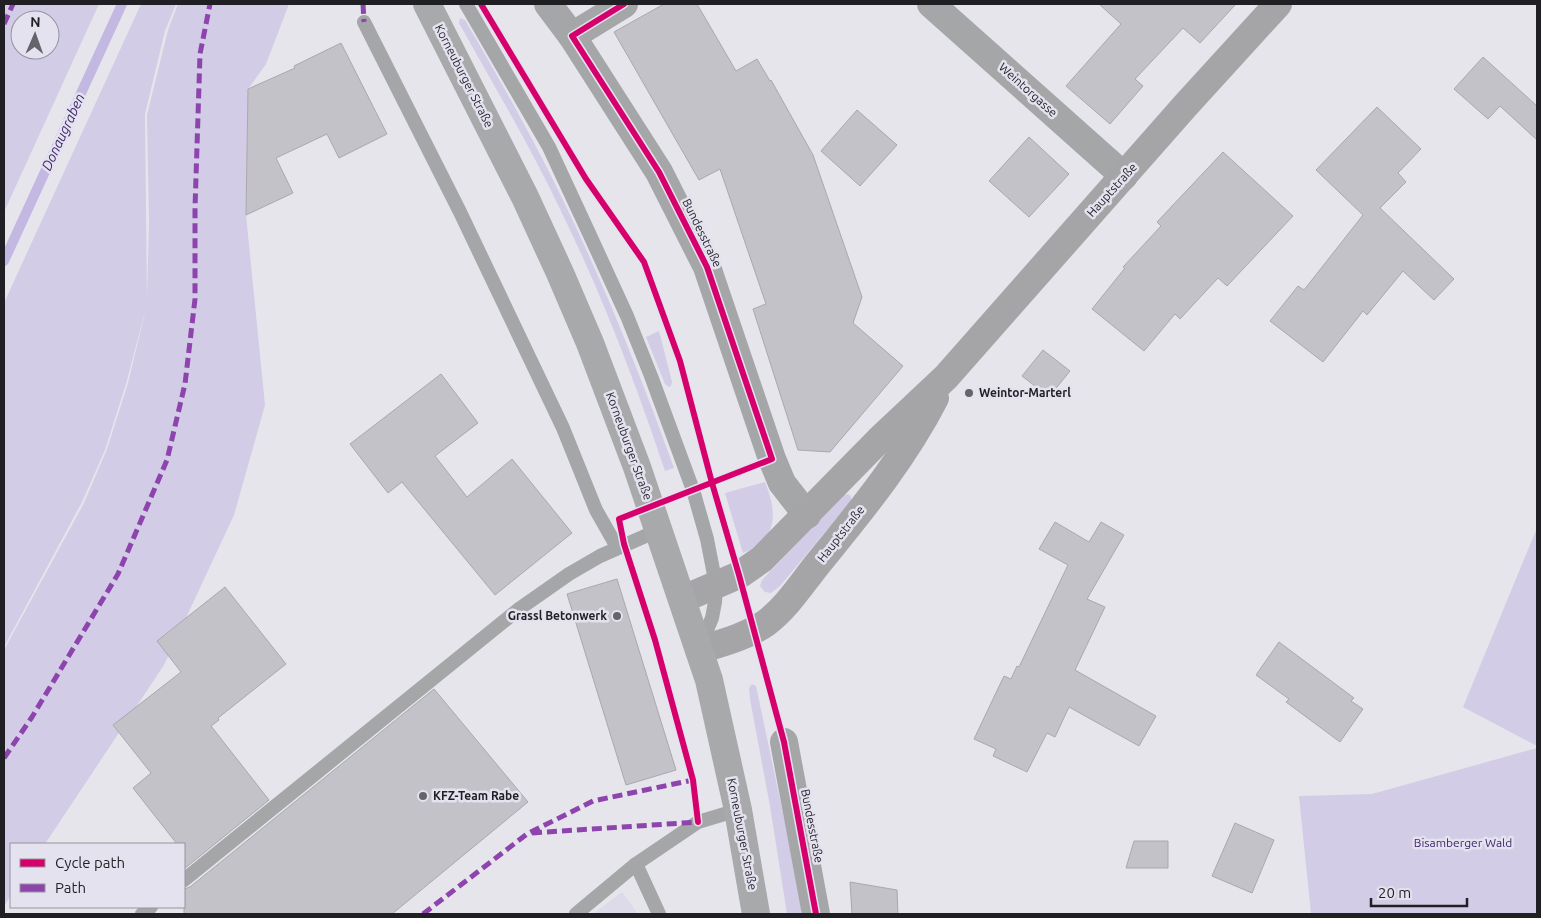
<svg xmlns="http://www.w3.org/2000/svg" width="1541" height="918" font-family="Ubuntu,sans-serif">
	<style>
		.built { fill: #dddae9 }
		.green { fill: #d2cce6; fill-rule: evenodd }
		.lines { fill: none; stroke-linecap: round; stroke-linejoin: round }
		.stream { stroke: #c2b8e2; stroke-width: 10 }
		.building { fill: #c3c2c8; stroke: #aaa8ae }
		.lane { stroke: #a5a6a7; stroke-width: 14 }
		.street { stroke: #a5a6a7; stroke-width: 28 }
		.secondary { stroke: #a5a5a8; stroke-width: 28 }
		.primary { stroke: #a8a9ab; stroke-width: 28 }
		.quiet { stroke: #8e44ad; stroke-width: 5; stroke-dasharray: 10 5; stroke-linecap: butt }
		.cycleway-casing { stroke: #e5e2ef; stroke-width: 9 }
		.cycleway { stroke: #d6006c; stroke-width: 6 }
		.poi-dot { fill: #65646a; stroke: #e5e2ef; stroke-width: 2 }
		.labels { text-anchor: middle; stroke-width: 5; stroke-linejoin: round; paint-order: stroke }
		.street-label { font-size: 12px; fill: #201f24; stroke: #e5e2ef }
		.poi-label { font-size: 12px; font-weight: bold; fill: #201f24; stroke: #e5e2ef; text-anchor: start }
		.park-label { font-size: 12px; fill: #3c2468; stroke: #e5e2ef }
		.water-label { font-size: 14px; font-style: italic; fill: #40296d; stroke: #e5e2ef }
	</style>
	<rect width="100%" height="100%" fill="#e6e5ec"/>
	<path class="built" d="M622,892L638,914H593Z"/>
	<g class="green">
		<path d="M4,4H99L4,212ZM20,20H50V50H20Z"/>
		<path d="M141,4H176L165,31L145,114L147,298L149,223L147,115L168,30L178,4H289L266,64L248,89L246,215L265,405L234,515L164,665L45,844H11V895L4,906V650L84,503L107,449L128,383L147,304L126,384L105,450L82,502L4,647V303Z"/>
		<path d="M460,18L465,20C493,68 521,117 546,166C596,264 637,365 674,468L665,471C635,381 601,292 559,207C529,144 493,84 459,23Z"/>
		<path d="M659,331L672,382L671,386L669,387L665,384L646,337Z"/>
		<path d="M765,482C777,512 779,539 743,553L725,493Z"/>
		<path d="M848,494L851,496V501L780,586L771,593L765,592L760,586L762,580L843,495Z"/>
		<path d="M1537,528V746L1463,707Z"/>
		<path d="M752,684L756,686L786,828L802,914H787L770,806L750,699L749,688Z"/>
		<path d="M1537,748V914H1311L1299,796L1372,794Z"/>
	</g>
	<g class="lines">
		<path class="stream" d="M4,261L122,4"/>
	</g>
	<g class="building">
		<path d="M664,4H697L736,71L757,59L770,81L771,80L813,155L862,297L853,323L903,366L830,452L798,450L753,309L766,304L720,169L699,180L614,32Z"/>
		<path d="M1099,4H1236L1200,43L1183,28L1135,79L1143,86L1110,124L1066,86L1121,24Z"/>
		<path d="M341,43L387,134L339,158L327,134L276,158L293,193L246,215L248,89L295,68L294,66Z"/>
		<path d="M1483,57L1537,106V140L1500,106L1488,119L1454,89Z"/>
		<path d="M1377,107L1421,149L1398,173L1406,182L1380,208L1454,279L1434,300L1403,271L1367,315L1363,311L1323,362L1270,321L1298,286L1304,290L1363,215L1316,170Z"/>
		<path d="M857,110L897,145L860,186L821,151Z"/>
		<path d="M1029,137L1069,174L1029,217L989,181Z"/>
		<path d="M1223,152L1293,216L1227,286L1218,278L1180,319L1175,314L1144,351L1092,309L1125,268L1123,267L1161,226L1157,222Z"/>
		<path d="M1043,350L1070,371L1049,397L1022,376Z"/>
		<path d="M441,374L478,423L435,456L467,497L512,459L572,533L495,595L402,482L388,493L350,444Z"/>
		<path d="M1055,522L1089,542L1101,522L1124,535L1087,599L1105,607L1075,670L1156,716L1139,746L1069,707L1055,737L1047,733L1027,772L993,756L996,749L974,739L1004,676L1011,679L1017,666L1019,667L1068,565L1039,549Z"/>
		<path d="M617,579L676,770L626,785L567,594Z"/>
		<path d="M225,587L286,664L218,718L219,720L211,726L269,800L184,869V844H177L133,788L151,773L113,725L181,672L157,641Z"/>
		<path d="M1279,642L1354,698L1351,701L1363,709L1340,742L1286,702L1289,699L1256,675Z"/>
		<path d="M434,689L528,802L392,914H184V889L190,887Z"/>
		<path d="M1235,823L1274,840L1252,893L1212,876Z"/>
		<path d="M1134,841H1168V868H1126Z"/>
		<path d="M850,882L897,890L898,914H852Z"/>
	</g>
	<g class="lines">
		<g class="lane">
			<path d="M466,4L549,147L588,231L627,316L651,376L693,490L707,539L716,585L715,602L712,618L699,649"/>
			<path d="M364,22L460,212L563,428L596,510L617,547"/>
			<path d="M636,864L659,914"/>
			<path d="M184,880L519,609L569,574L600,556L659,530"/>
			<path d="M142,914L151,907"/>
			<path d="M576,914L636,864L698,822L738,810"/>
		</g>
		<g class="street">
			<path d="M548,4L572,36L659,172L707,267L772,459L782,483L807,515"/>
			<path d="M931,4L1124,176"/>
			<path d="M572,36L624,4"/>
			<path d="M784,742L816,914"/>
		</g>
		<g class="secondary">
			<path d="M683,599L739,575L762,559L879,440L946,377L1185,106L1278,4"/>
			<path d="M699,650C722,643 746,637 766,623C786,608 801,585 816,566C859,513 904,459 935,398"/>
		</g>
		<path class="primary" d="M427,4L525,197L560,273L590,343L637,467L709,680L738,810L756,914"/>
		<g class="quiet">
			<path d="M363,4L364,22"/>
			<path d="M4,24L13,4"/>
			<path d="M4,758L32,717L118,574L167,460L185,384L195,299V208L200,54L210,4"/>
			<path d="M532,833L698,822"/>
			<path d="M423,914L527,834L593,801L693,780"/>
		</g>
		<g class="cycleway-casing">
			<g id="cycleway">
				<path d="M481,4L586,179L644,262L680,361L712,483L739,575L784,742L816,914"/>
				<path d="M624,4L572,36L659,172L707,267L772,459L619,519L624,544L655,640L693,780L698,822"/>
			</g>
		</g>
		<use href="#cycleway" class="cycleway"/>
	</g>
	<g class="poi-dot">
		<circle cx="969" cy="393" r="5"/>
		<circle cx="617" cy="616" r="5"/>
		<circle cx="423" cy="796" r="5"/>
	</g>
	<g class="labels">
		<g class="street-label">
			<text transform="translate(464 76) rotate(63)" y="4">Korneuburger Straße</text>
			<text transform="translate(1028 90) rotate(42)" y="4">Weintorgasse</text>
			<text transform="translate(1112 190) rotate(-48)" y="4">Hauptstraße</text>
			<text transform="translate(702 233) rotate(64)" y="4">Bundesstraße</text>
			<text transform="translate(629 446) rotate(70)" y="4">Korneuburger Straße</text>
			<text transform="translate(841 534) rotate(-52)" y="4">Hauptstraße</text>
			<text transform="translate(812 826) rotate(79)" y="4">Bundesstraße</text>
			<text transform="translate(742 834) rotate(79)" y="4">Korneuburger Straße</text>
		</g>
		<g class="poi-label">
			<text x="979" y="397">Weintor-Marterl</text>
			<text x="607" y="620" text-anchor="end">Grassl Betonwerk</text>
			<text x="433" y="800">KFZ-Team Rabe</text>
		</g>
		<g class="park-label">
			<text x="1463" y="847">Bisamberger Wald</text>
		</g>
		<g class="water-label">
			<text transform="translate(63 132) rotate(-65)" y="5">Donaugraben</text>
		</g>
	</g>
	<rect width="1541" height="918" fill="none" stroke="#201f24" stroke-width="10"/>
	<rect x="10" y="843" width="175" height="65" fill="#e5e2ef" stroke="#96949e"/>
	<rect x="20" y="859" width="25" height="8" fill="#d6006c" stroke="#96949e"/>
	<text x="55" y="868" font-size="15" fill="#201f24">Cycle path</text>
	<rect x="20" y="884" width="25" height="8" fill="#8e44ad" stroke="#96949e"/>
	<text x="55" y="893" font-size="15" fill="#201f24">Path</text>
	<g transform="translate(35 35) rotate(2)"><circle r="24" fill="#e5e2ef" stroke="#96949e"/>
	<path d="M0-4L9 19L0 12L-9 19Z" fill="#65646a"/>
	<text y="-8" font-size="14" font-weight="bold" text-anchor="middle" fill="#201f24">N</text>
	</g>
	<path d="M1371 898v8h96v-8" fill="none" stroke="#201f24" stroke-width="2.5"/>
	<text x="1378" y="898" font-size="15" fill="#201f24" stroke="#e5e2ef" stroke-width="4" paint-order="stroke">20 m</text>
</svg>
